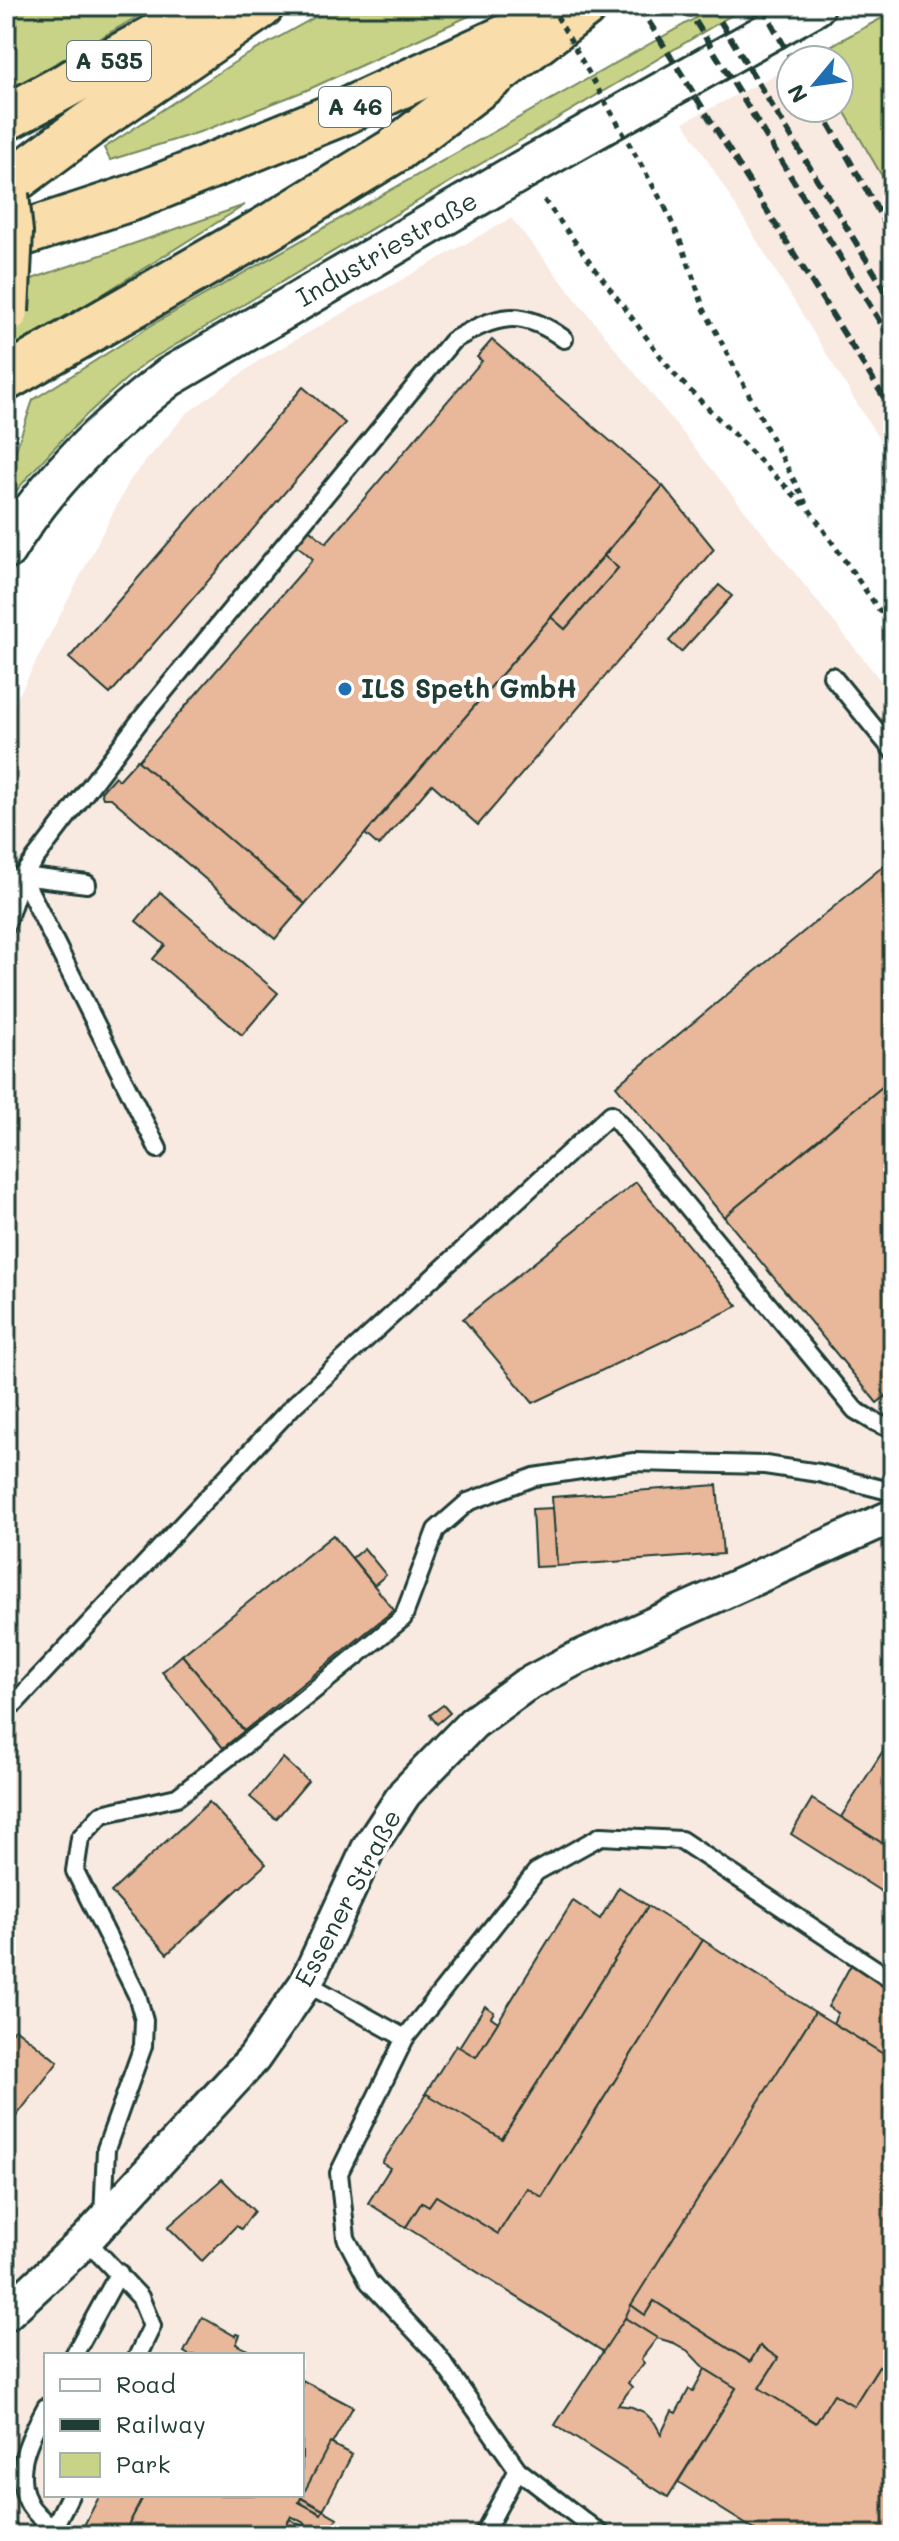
<svg xmlns="http://www.w3.org/2000/svg" width="899" height="2541" font-family="Mali,sans-serif">
	<style>
		.built { fill: #f8e9e1; fill-rule: evenodd }
		.green { fill: #c8d387; stroke: #74885e; stroke-width: 2 }
		.building { fill: #e9b79a; stroke: #1f3d34; stroke-width: 2 }
		.lines { fill: none; stroke-linecap: round; stroke-linejoin: round }
		.service-casing { stroke: #1f3d34; stroke-width: 22 }
		.minor-casing { stroke: #1f3d34; stroke-width: 38 }
		.tertiary-casing { stroke: #1f3d34; stroke-width: 44 }
		.motorway-casing { stroke: #1f3d34; stroke-width: 50 }
		.path { stroke: #1f3d34; stroke-width: 5; stroke-dasharray: 6 6; stroke-linecap: butt }
		.service { stroke: #fff; stroke-width: 16 }
		.minor { stroke: #fff; stroke-width: 32 }
		.tertiary { stroke: #fff; stroke-width: 38 }
		.motorway { stroke: #f9deab; stroke-width: 44 }
		.rail { stroke: #1f3d34; stroke-width: 6; stroke-dasharray: 12 6; stroke-linecap: butt }
		.motorway-bridge-casing { stroke: #1f3d34; stroke-width: 50; stroke-linecap: butt }
		.path-bridge { stroke: #1f3d34; stroke-width: 5; stroke-dasharray: 6 6; stroke-linecap: butt }
		.motorway-bridge { stroke: #f9deab; stroke-width: 44 }
		.poi-dot { fill: #1f6fb2; stroke: #fff; stroke-width: 3 }
		.labels { text-anchor: middle; stroke-width: 8; stroke-linejoin: round; paint-order: stroke }
		.shield { fill: #fff; stroke: #627771; stroke-width: 2 }
		.shield-label { font-size: 24px; font-weight: bold; fill: #1f3d34 }
		.street-label { font-size: 26px; fill: #1f3d34; stroke: #fff }
		.poi-label { font-size: 26px; font-weight: bold; fill: #1f3d34; stroke: #fff; text-anchor: start }
	</style>
	<rect width="100%" height="100%" fill="#fff"/>
	<filter id="ink" filterUnits="userSpaceOnUse"><feTurbulence type="fractalNoise" baseFrequency=".0125" numOctaves="2"/><feDisplacementMap in="SourceGraphic" scale="16" xChannelSelector="R" yChannelSelector="G"/><feConvolveMatrix kernelMatrix="1 2 1 2 8 2 1 2 1" color-interpolation-filters="sRGB"/></filter>
	<g filter="url(#ink)">
		<g class="built">
			<path d="M791,67V108H839V102L893,195V462L684,122Z"/>
			<path d="M511,218L893,696V2535H6V720L130,480L186,414L260,360ZM46,2355H302V2495H46Z"/>
		</g>
		<g class="green">
			<path d="M6,6H156L6,92Z"/>
			<path d="M335,6H491L307,90L203,131L110,160L104,148L238,60Z"/>
			<path d="M717,6H747L145,363C93,406 47,451 6,504V479L33,400L155,323Z"/>
			<path d="M893,12V195L839,102V60H814L812,56Z"/>
			<path d="M245,205L6,355V288Z"/>
		</g>
		<g class="building">
			<path d="M492,340L663,486L305,904L138,761L313,559L292,541L305,526L326,543L482,361L477,357Z"/>
			<path d="M303,387L345,423L110,694L69,658Z"/>
			<path d="M663,486L714,549L478,825L432,784L379,846L365,834L551,617L565,629L618,568L604,556Z"/>
			<path d="M604,556L618,568L565,629L551,617Z"/>
			<path d="M719,585L732,596L681,652L669,641Z"/>
			<path d="M137,760L305,904L275,939L111,798H103L101,792L115,776L119,780Z"/>
			<path d="M893,858V1078L724,1217L616,1086Z"/>
			<path d="M160,892L278,993L242,1035L153,959L165,945L136,921Z"/>
			<path d="M893,1078V1390L877,1403L724,1217Z"/>
			<path d="M636,1182L738,1306L533,1403L463,1319Z"/>
			<path d="M717,1485L723,1554L557,1566L552,1497Z"/>
			<path d="M553,1508L557,1566L535,1567L532,1509Z"/>
			<path d="M333,1535L394,1610L244,1731L182,1655Z"/>
			<path d="M364,1548L386,1575L374,1585L352,1558Z"/>
			<path d="M182,1655L244,1731L223,1748L162,1672Z"/>
			<path d="M443,1705L450,1713L437,1724L430,1715Z"/>
			<path d="M893,1735V1850L841,1817Z"/>
			<path d="M283,1758L308,1781L276,1819L250,1797Z"/>
			<path d="M812,1799L893,1850V1899L791,1834Z"/>
			<path d="M209,1802L266,1864L167,1954L111,1892Z"/>
			<path d="M619,1887L648,1906L502,2139L425,2094L456,2045L476,2057L573,1901L600,1919Z"/>
			<path d="M648,1906L703,1940L542,2197L527,2188L498,2234L436,2196L429,2206L422,2202L406,2227L368,2203L390,2168L382,2163L427,2094L502,2139Z"/>
			<path d="M703,1940L815,2012L604,2352L406,2227L422,2202L429,2206L436,2196L498,2234L527,2188L542,2197Z"/>
			<path d="M852,1963L893,1989V2055L891,2059L833,2023L838,2013L828,2007Z"/>
			<path d="M485,2006L494,2012L491,2017L498,2022L476,2057L459,2047Z"/>
			<path d="M815,2012L893,2060V2375L879,2366L854,2406L834,2394L816,2423L759,2388L778,2358L760,2346L750,2362L654,2301L645,2315L631,2305Z"/>
			<path d="M15,2028L58,2062L8,2127L6,2126V2039Z"/>
			<path d="M222,2179L254,2211L241,2229L236,2226L202,2261L168,2227Z"/>
			<path d="M654,2301L750,2362L760,2346L778,2358L759,2388L816,2423L834,2394L854,2406L879,2366L893,2375V2535H763L678,2482L736,2388L705,2369L688,2351L674,2343L657,2338L625,2318L631,2305L645,2315Z"/>
			<path d="M202,2317L235,2336L236,2334L240,2335L236,2344L257,2355H189L184,2352Z"/>
			<path d="M625,2318L657,2338L641,2359L644,2363L628,2383L632,2387L618,2405L632,2407L644,2412L655,2423L661,2434L672,2411L676,2413L689,2389L693,2391L705,2369L736,2388L668,2497L555,2425Z"/>
			<path d="M302,2380L353,2407L299,2502L321,2514L323,2510L337,2518L328,2535H318L308,2530L306,2524L291,2516L281,2535H123L144,2495H302Z"/>
			<path d="M330,2443L352,2455L323,2510L301,2498Z"/>
			<path d="M100,2495H144L123,2535H79Z"/>
			<path d="M301,2498L323,2510L321,2514L299,2502Z"/>
			<path d="M290,2519L308,2530L309,2535H281Z"/>
		</g>
		<g class="lines">
			<g class="service-casing">
				<g id="service">
					<path d="M832,676L893,751"/>
					<path d="M22,876L158,1149"/>
					<path d="M6,880L22,876L87,884"/>
					<path d="M6,924L22,876L142,718L452,341C497,315 520,307 564,339"/>
					<path d="M15,1703L294,1405L611,1114L855,1410L873,1421L893,1430"/>
					<path d="M306,1983L405,2038L339,2173L346,2238L369,2282L436,2353L518,2470L483,2535"/>
					<path d="M405,2038L536,1872L601,1836L681,1840L893,1981"/>
					<path d="M103,2218L106,2149L143,2046L144,2020L137,1995L75,1871L80,1838L102,1814L177,1797L286,1713L403,1618L436,1530L468,1502L534,1477L634,1462L765,1465L819,1473L893,1492"/>
					<path d="M86,2240L140,2297L152,2326L138,2355"/>
					<path d="M74,2355L119,2273"/>
					<path d="M46,2407C31,2435 12,2469 28,2502C32,2512 45,2521 53,2530"/>
					<path d="M518,2470L602,2535"/>
					<path d="M50,2535L70,2495"/>
				</g>
			</g>
			<g class="minor-casing">
				<path id="minor" d="M6,2314L86,2240L254,2058L306,1983L368,1849L405,1793L473,1723L524,1686L571,1661L893,1516"/>
			</g>
			<g class="tertiary-casing">
				<path id="tertiary" d="M6,550C47,481 106,426 169,377L521,171L815,6"/>
			</g>
			<g class="motorway-casing">
				<g id="motorway">
					<path d="M6,118L213,6"/>
					<path d="M6,186L88,125L261,6"/>
					<path d="M6,239L134,197L339,114L522,30"/>
					<path d="M6,378L266,229L395,150L584,6"/>
				</g>
			</g>
			<g class="path">
				<path d="M544,200L673,373L804,505"/>
				<path d="M665,207L682,245L704,309L809,509L893,630"/>
			</g>
			<use href="#service" class="service"/>
			<use href="#minor" class="minor"/>
			<use href="#tertiary" class="tertiary"/>
			<use href="#motorway" class="motorway"/>
			<g class="rail">
				<path d="M639,6L893,412"/>
				<path d="M686,6L893,343"/>
				<path d="M711,6L893,303"/>
				<path d="M762,6L792,60"/>
				<path d="M820,108L893,237"/>
			</g>
			<g class="motorway-bridge-casing">
				<path id="motorway-bridge" d="M6,195L10,232L6,311"/>
			</g>
			<path class="path-bridge" d="M551,6L665,207"/>
			<use href="#motorway-bridge" class="motorway-bridge"/>
		</g>
	</g>
	<circle class="poi-dot" cx="345" cy="689" r="8"/>
	<g class="labels">
		<g class="shield">
			<rect x="67" y="41" width="84" height="40" rx="6"/>
			<rect x="319" y="87" width="72" height="40" rx="6"/>
		</g>
		<g class="shield-label">
			<text x="109" y="69">A 535</text>
			<text x="355" y="115">A 46</text>
		</g>
		<g class="street-label">
			<text transform="translate(387 249) rotate(-30)" y="9">Industriestraße</text>
			<text transform="translate(348 1898) rotate(-62)" y="9">Essener Straße</text>
		</g>
		<g class="poi-label">
			<text x="361" y="698">ILS Speth GmbH</text>
		</g>
	</g>
	<rect width="899" height="2541" fill="none" stroke="#fff" stroke-width="32"/>
	<rect x="16" y="16" width="867" height="2509" fill="none" stroke="#1f3d34" stroke-width="3" filter="url(#ink)"/>
	<rect x="44" y="2353" width="260" height="144" fill="#ffffff" stroke="#a5b1ae" stroke-width="2"/>
	<rect x="60" y="2379" width="40" height="12" fill="#ffffff" stroke="#a5b1ae" stroke-width="2"/>
	<text x="116" y="2393" font-size="24" fill="#1f3d34">Road</text>
	<rect x="60" y="2419" width="40" height="12" fill="#1f3d34" stroke="#a5b1ae" stroke-width="2"/>
	<text x="116" y="2433" font-size="24" fill="#1f3d34">Railway</text>
	<rect x="60" y="2453" width="40" height="24" fill="#c8d387" stroke="#a5b1ae" stroke-width="2"/>
	<text x="116" y="2473" font-size="24" fill="#1f3d34">Park</text>
	<g transform="translate(815 84) rotate(241)"><circle r="38" fill="#ffffff" stroke="#a5b1ae" stroke-width="2"/>
	<path d="M0-6L14 30L0 20L-14 30Z" fill="#1f6fb2"/>
	<text y="-12" font-size="22" font-weight="bold" text-anchor="middle" fill="#1f3d34">N</text>
	</g>
</svg>
